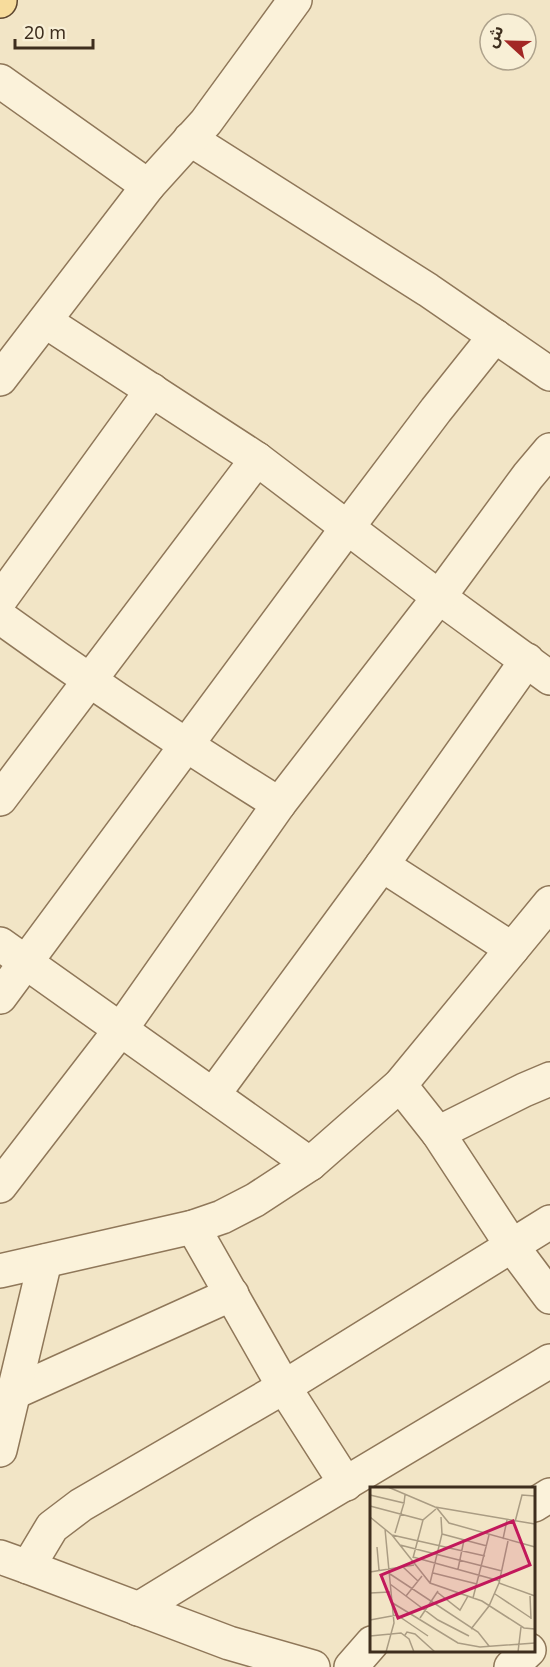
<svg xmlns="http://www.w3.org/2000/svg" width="550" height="1667" font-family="Georgia,'Noto Sans Arabic',serif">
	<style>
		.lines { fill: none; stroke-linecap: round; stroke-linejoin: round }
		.minor-casing { stroke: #8f7759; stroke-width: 36 }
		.major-casing { stroke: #5c452e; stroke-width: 36 }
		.minor { stroke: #fbf2da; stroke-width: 33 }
		.major { stroke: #f7dc9c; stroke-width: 33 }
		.inset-road { fill: none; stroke: #aa9c83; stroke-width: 1.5 }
		.view { fill: #c2185b; fill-opacity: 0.15; stroke: #c2185b; stroke-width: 3 }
		.inset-edge { fill: none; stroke: #3e2e1e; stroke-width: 3 }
	</style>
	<rect width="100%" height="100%" fill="#f2e5c6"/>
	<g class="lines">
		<g class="minor-casing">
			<g id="minor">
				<path d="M0,81L148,186"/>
				<path d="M190,139L428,290L550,374"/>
				<path d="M45,321L257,459L439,597L550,678"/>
				<path d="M0,379L148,186L206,122L295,0"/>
				<path d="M0,600L152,390"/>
				<path d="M0,617C91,683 184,745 279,804"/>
				<path d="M0,799L257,459"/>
				<path d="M382,865L512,949"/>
				<path d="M0,944L310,1164"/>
				<path d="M0,997L347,528L436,410L495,336"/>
				<path d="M400,1085L438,1133L512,1246L550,1297"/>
				<path d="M213,1095L382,865L527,660"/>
				<path d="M438,1133L524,1090L550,1079"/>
				<path d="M0,1186L121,1029L279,804L439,597L528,476L550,450"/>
				<path d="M193,1227L284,1387L346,1484"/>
				<path d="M0,1271L193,1227L222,1217L255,1200L310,1164L400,1085L550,903"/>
				<path d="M15,1392L232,1294"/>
				<path d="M0,1450L45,1261"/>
				<path d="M534,1505L550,1495"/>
				<path d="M0,1557L28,1567L229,1643L313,1667"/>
				<path d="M28,1567L52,1527L81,1505L284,1387L550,1222"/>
				<path d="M138,1609L269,1529L550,1361"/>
				<path d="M351,1667L372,1643"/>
				<path d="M511,1667L529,1650"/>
			</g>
		</g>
		<g class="major-casing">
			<path id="major" d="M0,1V0"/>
		</g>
		<use href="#minor" class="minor"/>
		<use href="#major" class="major"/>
	</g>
	<g transform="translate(370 1487)">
		<rect width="165" height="165" fill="#f2e5c6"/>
		<path class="inset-road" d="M18,0L65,20L165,37M0,8L34,16L35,8M0,19L53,33M66,20L79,36L165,60M0,30L22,48L60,96L112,114L154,141L165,142M145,35L152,8L165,9M15,42L24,136L16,165M25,46L34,16M72,47L117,59M22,48L115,69M133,52L137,33M138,54L129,96L165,109M30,58L132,84M7,60L9,83M43,70L130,94M43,71L53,33L66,22M33,80L48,94M88,82L94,53M0,85L44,78M63,86L107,97M20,87L108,145L119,159M60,96L72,47L71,30M20,97L68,133L99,149M67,105L90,123L98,109M0,106L20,105M125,107L161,131M36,109L52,89M160,109L161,132M103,111L119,48M21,115L88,156L110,160L165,156M50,131L68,104M0,133L27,128L58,149M101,142L119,119L129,96M35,148L37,145L45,147L65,165M0,149L31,146L39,152L44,165M148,165L151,140"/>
		<path class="view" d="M143,34L160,78L28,131L11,88Z"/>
		<rect width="165" height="165" class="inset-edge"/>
	</g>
	<g transform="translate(508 42) rotate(292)"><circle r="28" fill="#f8efd6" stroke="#aea28c" stroke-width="1.5"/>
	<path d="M0-4.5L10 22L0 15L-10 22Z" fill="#a22725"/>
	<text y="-9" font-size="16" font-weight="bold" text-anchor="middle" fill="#3e2e1e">ش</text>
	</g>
	<path d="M15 39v9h78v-9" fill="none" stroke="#3e2e1e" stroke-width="3"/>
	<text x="24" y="39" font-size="18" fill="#3e2e1e" stroke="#f8efd6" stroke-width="4.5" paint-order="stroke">20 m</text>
</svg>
